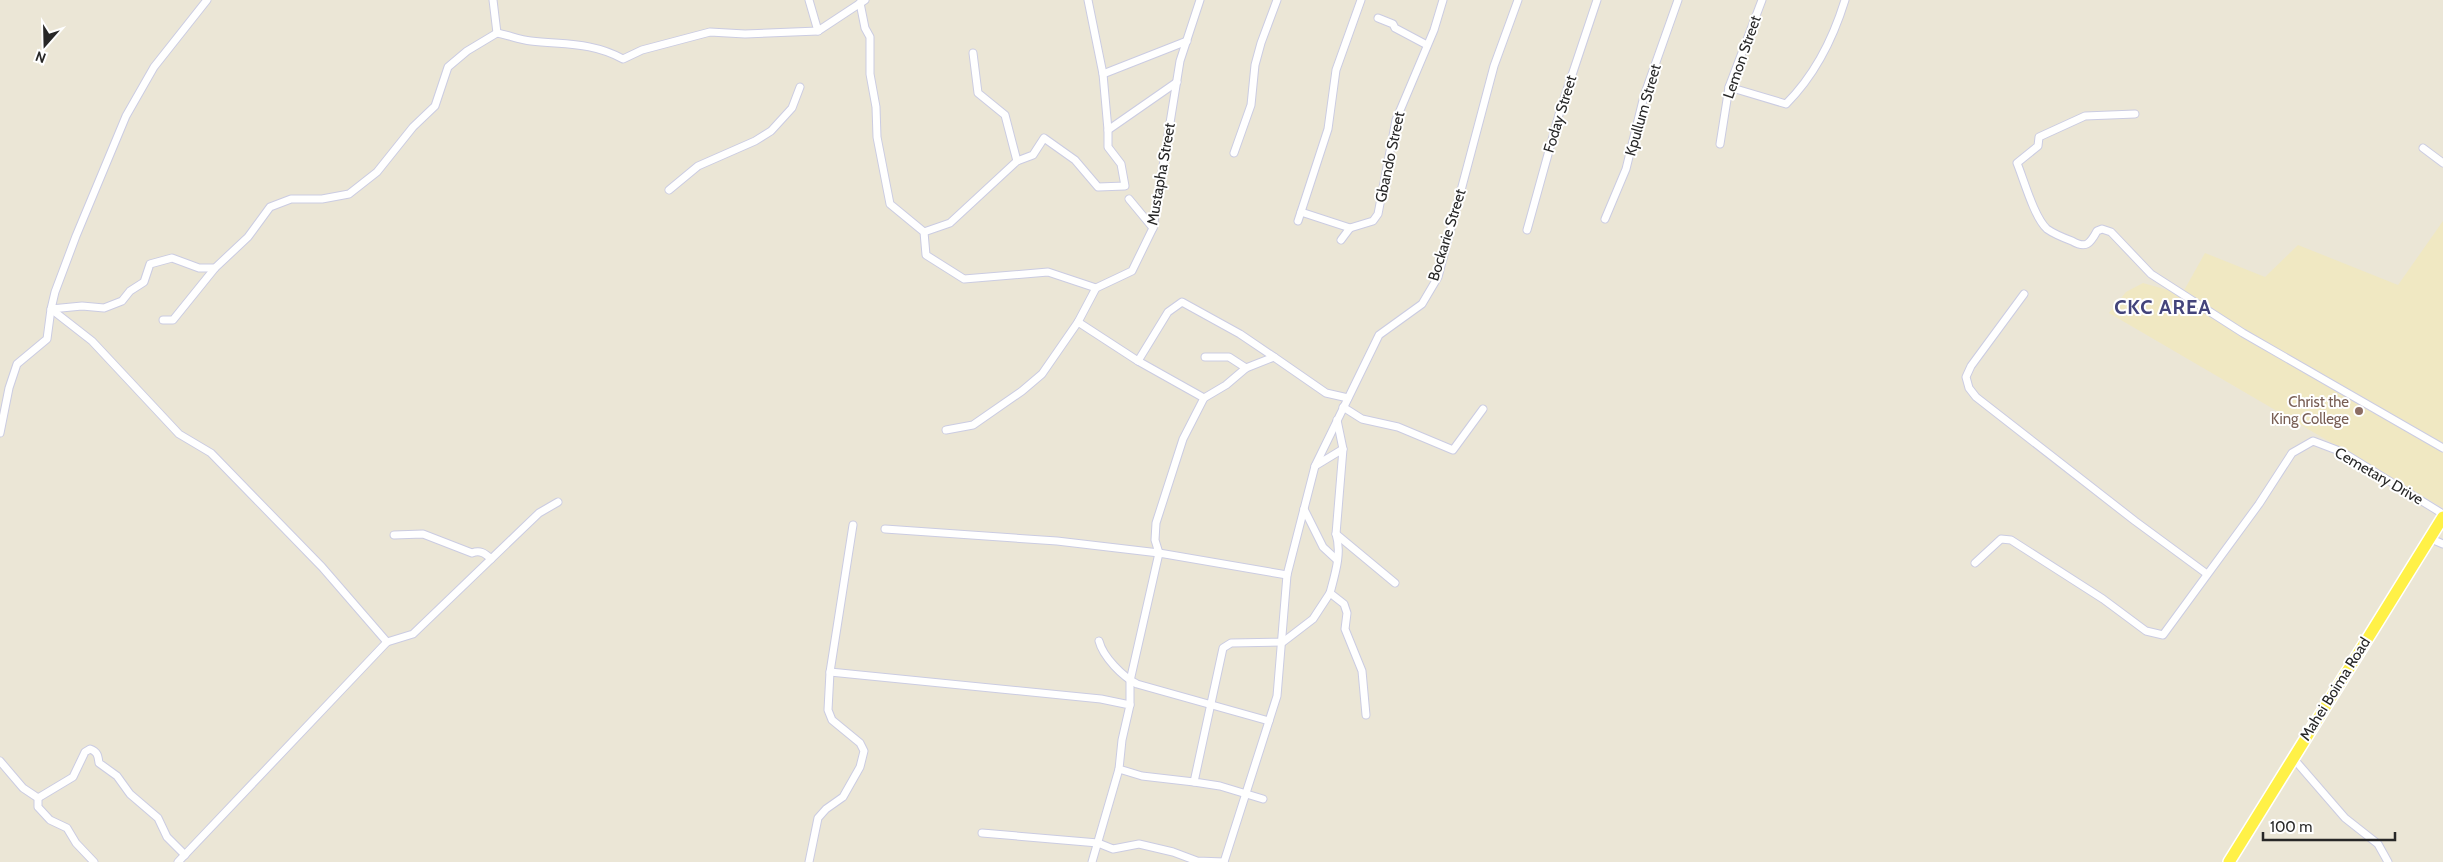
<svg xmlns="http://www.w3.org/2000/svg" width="2443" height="862" font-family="Cabin,sans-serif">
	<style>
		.education { fill: #f0e8c2 }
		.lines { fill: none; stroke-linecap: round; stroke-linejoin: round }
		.street-casing { stroke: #cbcce2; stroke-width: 9 }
		.primary-casing { stroke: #fff; stroke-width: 14 }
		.street { stroke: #fff; stroke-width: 7 }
		.primary { stroke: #fff147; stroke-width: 11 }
		.education-dot { fill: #8d6e63; stroke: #fff; stroke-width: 2 }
		.labels { text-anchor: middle; stroke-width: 4; stroke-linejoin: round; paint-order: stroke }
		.street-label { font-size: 15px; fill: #272727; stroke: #fff }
		.education-label { font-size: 15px; fill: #785e54; stroke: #fff; text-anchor: end }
		.district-label { font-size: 20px; font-weight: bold; letter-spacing: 1px; fill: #43447b; stroke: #fff }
	</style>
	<rect width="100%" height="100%" fill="#ebe6d6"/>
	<path class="education" d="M2443,221V508L2109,313L2126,292L2143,283L2182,294L2205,253L2265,277L2298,245L2398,285Z"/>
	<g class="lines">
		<g class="street-casing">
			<g id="street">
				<path d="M207,0L154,67L126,116L76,236L55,292L51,309L92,341L179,434L211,453L322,567L387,642"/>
				<path d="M493,0L497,33"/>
				<path d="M809,0L818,31L865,0"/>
				<path d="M1088,0L1103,74L1108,130"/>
				<path d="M860,3L865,28L870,37V74L876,107L877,137L890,204L924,232L926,255L964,279L1048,272L1096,288"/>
				<path d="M1378,18L1393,24L1395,28L1427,45"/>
				<path d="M973,53L978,93L1005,115L1017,161"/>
				<path d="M1103,74L1187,41"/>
				<path d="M1729,87L1786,104C1815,75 1833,39 1845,0"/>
				<path d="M2135,114L2085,116L2039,137L2038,146L2017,163C2024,180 2034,217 2047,229C2054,234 2064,238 2072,241C2086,249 2090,244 2097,231L2102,229L2111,232L2151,274L2243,333L2443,448"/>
				<path d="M1720,144L1729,87L1762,0"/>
				<path d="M2423,148L2443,163"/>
				<path d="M1234,153L1251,105L1255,65L1261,43L1277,0"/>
				<path d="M669,190L698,166L755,141L771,131L792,108L800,87"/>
				<path d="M1129,199L1153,228"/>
				<path d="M1301,212L1350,228"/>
				<path d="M1605,219L1626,169L1644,96L1678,0"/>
				<path d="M1298,221L1328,129L1336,70L1361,0"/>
				<path d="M1527,230L1560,111L1597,0"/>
				<path d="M924,232L950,223L1017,161L1033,155L1044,138L1075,160L1098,187L1125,186L1121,164L1108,147V130L1177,82"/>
				<path d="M1341,240L1350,228L1373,221L1378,214L1396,120L1434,30L1443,0"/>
				<path d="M2024,294L1971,366L1966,377L1969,388L1976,397L2135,521L2207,574"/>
				<path d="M163,320H173L215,268"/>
				<path d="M1078,322L1138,361L1204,398"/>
				<path d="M1205,357H1229L1246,368"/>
				<path d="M1138,361L1168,312L1182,302L1240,334L1274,357"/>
				<path d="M1343,407L1362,419L1398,427L1453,450L1483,409"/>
				<path d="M1337,420L1343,449L1336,534C1342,553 1335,574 1330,593L1344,604L1347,613L1345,629L1362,671L1366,715"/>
				<path d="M946,430L973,425L1022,391L1042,374L1078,322L1096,288L1132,271L1153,228L1180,61L1200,0"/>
				<path d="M0,433L9,388L17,364L47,339L51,309L82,306L104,308L122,301L130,291L144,282L150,264L172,258L199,268H215L248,237L270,207L291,199H322L349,194L377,172L413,127L435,106L448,67L467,51L497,33C508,35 520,40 531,41C565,45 592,42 623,59L642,50L710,32L745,34L818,31"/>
				<path d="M1343,449L1315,466L1379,335L1422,304L1438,277L1494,66L1518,0"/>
				<path d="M1304,509L1323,547L1337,560"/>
				<path d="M885,529L1057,541L1159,553L1155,540L1156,523L1183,439L1204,398L1226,385L1246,368L1274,357L1326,393L1348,398"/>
				<path d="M1336,534L1395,583"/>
				<path d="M394,535L423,534L472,553C480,550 485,553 491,559"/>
				<path d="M2429,538L2443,544"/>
				<path d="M1975,563L2001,539L2011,540L2103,599L2146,631L2163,635L2259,504L2292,453L2313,441L2342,452L2443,514"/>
				<path d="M1099,641C1103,657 1123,677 1137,684L1269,721"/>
				<path d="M830,672L1101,699L1130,705L1122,740L1119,769L1142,776L1194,782"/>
				<path d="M1130,705V681L1159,553L1287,575"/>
				<path d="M2293,758L2345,818L2378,844L2388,862"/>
				<path d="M0,761L23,788L38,798V807L50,820L67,828L76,843L94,862"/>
				<path d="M38,798L73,777L85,752L90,749C98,752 98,756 99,763L117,776L130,794L158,818L167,837L185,855"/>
				<path d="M1263,799L1220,786L1194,782L1223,648L1231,643L1283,642L1313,619L1330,593"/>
				<path d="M982,833L1098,843L1113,849L1139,844L1173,852L1197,861L1224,862"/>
				<path d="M178,862L387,642L413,634L539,513L558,502"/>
				<path d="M809,862L818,818L826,809L843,797L860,767L864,751L860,743L832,720L828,710L830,672L853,525"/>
				<path d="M1092,862L1119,769"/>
				<path d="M1224,862L1277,696L1287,575L1315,466"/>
			</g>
		</g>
		<g class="primary-casing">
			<path id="primary" d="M2229,862L2443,517"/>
		</g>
		<use href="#street" class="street"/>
		<use href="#primary" class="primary"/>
	</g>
	<circle class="education-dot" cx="2359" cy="411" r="5"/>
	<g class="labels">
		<g class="street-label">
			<text transform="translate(1742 57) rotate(-71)" y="5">Lemon Street</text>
			<text transform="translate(1643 110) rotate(-74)" y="5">Kpullum Street</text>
			<text transform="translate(1560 114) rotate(-73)" y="5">Foday Street</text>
			<text transform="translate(1390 157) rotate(-78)" y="5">Gbando Street</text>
			<text transform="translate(1161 174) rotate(-80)" y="5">Mustapha Street</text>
			<text transform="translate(1447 235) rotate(-73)" y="5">Bockarie Street</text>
			<text transform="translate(2379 476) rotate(30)" y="5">Cemetary Drive</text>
			<text transform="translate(2335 689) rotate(-58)" y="5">Mahei Boima Road</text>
		</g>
		<g class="education-label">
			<text x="2349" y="407">Christ the<tspan x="2349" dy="17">King College</tspan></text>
		</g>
		<g class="district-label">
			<text x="2163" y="314">CKC AREA</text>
		</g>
	</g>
	<g transform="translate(45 45) rotate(200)" stroke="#ffffff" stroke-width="4" paint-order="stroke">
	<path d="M0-4L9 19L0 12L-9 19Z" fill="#272727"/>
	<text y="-8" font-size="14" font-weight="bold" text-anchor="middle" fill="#272727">N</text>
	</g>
	<path d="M2263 832v8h132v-8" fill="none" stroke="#272727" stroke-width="2.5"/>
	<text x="2270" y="832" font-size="15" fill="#272727" stroke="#ffffff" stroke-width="4" paint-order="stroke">100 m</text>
</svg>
